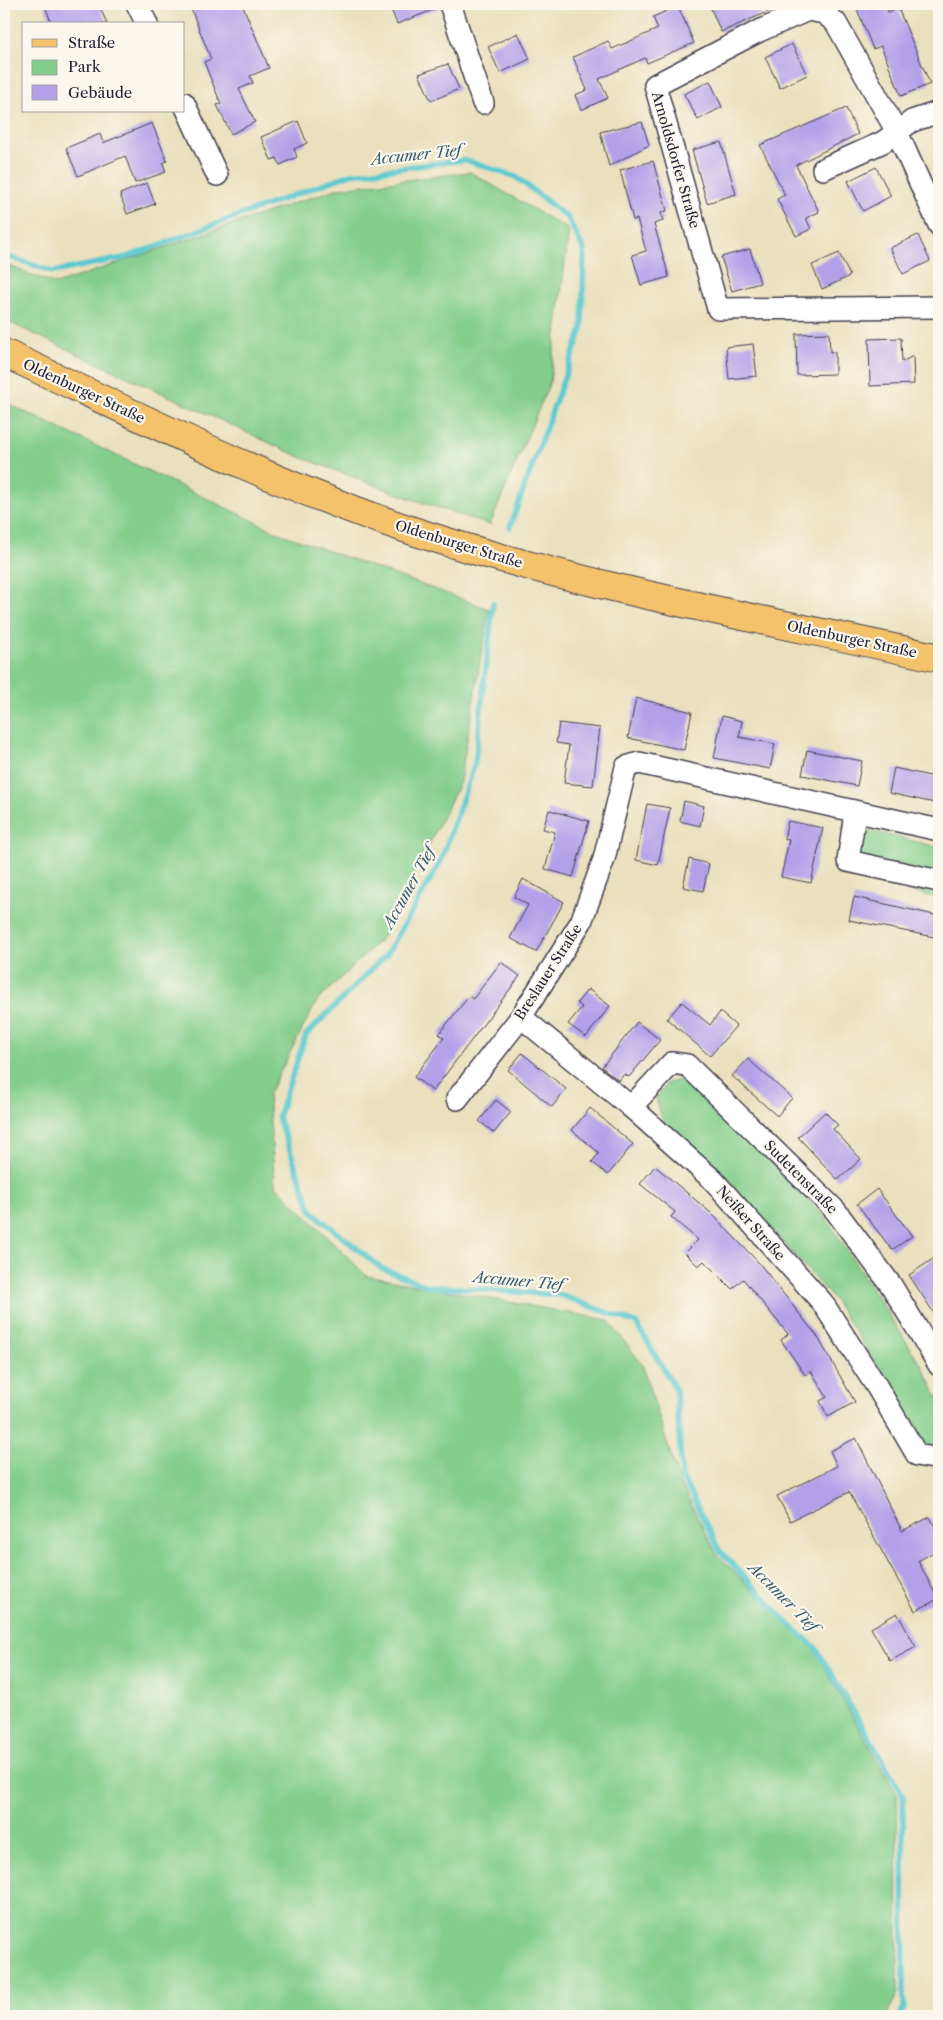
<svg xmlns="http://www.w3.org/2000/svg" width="943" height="2020" font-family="'Libre Caslon Text',serif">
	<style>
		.green { fill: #83ce8b; stroke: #527863 }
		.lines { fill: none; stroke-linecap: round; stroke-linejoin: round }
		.stream { stroke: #5bc9cf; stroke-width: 5.5 }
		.building { fill: #b2a0e9 }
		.minor-casing { stroke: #403e4e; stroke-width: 24 }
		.primary-casing { stroke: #403e4e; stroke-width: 30 }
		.minor { stroke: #fff; stroke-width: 21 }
		.primary { stroke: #f3c26a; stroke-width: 28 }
		.labels { text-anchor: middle; stroke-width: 4.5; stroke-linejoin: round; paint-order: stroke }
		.street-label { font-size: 14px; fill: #22223b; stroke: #fbf7ec }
		.water-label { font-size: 15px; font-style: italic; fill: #365c6f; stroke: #fbf7ec }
	</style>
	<rect width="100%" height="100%" fill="#fbf7ec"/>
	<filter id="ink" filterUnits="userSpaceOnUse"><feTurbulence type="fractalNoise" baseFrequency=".02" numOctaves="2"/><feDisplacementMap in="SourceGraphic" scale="10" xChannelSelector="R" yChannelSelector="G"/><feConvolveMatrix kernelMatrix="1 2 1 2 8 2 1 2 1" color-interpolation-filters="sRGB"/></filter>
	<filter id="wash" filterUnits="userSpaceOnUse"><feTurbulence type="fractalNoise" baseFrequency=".0096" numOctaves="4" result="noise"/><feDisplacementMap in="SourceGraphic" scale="20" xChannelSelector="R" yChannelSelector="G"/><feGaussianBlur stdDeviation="1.12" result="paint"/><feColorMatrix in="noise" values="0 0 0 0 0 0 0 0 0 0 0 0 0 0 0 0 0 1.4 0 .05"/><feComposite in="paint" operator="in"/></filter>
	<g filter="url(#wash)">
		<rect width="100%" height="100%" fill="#eae0bd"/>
		<g class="green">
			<path d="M470,172L569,230L550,382L490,525L409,498L300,457L4,320V264L56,284L339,188Z"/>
			<path d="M4,402L279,533L489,609L460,782L383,937L317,1001L268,1095L275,1185L367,1276L608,1320L642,1364L680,1483L717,1555L814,1649L897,1794L898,1993L886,2016H4Z"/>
			<path d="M846,825L939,847V898L836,874Z"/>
			<path d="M688,1078L826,1218L922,1366L939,1399V1451L920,1440L895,1392L834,1300L721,1172L663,1122L656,1098L667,1083Z"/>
		</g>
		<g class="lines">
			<g class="stream">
				<path d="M4,255L53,272L127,257L351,174L465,160L516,177L568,218L584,250L582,329L510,527"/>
				<path d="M493,603L475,763L441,861L387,954L306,1035L278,1117L312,1212L381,1268L427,1286L560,1295L636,1323L676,1390L682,1477L719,1550L789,1624L816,1648L903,1795L904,2008L900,2016"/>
			</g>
		</g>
		<g id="blocks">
			<g class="building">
				<path d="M44,4H99L107,24H52Z"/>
				<path d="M189,4H242L269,68L250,76L253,83L239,89L255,122L231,134L217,105L221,104L204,62L211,59Z"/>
				<path d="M389,4H438V8L397,24Z"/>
				<path d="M709,4H786L721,32Z"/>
				<path d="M855,4H884L888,12L898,8L930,84L901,96L881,46L873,49Z"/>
				<path d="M678,6L694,43L647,63L645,58L599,79L608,98L581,110L575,95L587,90L573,57L608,41L612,49L658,29L653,17Z"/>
				<path d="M518,33L530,59L500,73L488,47Z"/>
				<path d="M792,44L807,75L780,88L765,57Z"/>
				<path d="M448,64L459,89L431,101L419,74Z"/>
				<path d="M710,81L722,107L698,120L684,94Z"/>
				<path d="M846,108L858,134L796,165L819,212L806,218L811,229L796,236L777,199L785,195L760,145Z"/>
				<path d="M298,121L307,143L294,149L297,157L280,165L277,158L271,160L261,137Z"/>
				<path d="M642,122L649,145L609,166L600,132Z"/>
				<path d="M152,123L167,161L163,163L166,172L135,183L125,156L78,176L66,148L100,134L103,143Z"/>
				<path d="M721,142L736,194L707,203L692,150Z"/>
				<path d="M653,161L667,211L661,212L663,221L654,224L669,277L641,285L632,255L646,251L637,219L633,220L620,170Z"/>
				<path d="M876,167L891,196L863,211L848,181Z"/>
				<path d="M147,183L155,204L127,214L120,194Z"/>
				<path d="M918,235L930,261L903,274L890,248Z"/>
				<path d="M750,249L760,283L732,291L721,257Z"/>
				<path d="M839,253L850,276L822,289L812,265Z"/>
				<path d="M829,333L830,352H835V374L797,375L796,334Z"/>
				<path d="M901,338L902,362L913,356L914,384L870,386L869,339Z"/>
				<path d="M753,344L757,376L729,379L726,347Z"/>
				<path d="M636,698L692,712L684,750L628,738Z"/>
				<path d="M722,716L742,721L739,737L775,744L770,769L714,758Z"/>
				<path d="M559,723L600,728L593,786L564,783L569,745L556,743Z"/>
				<path d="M807,750L862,761L857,786L802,775Z"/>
				<path d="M894,768L939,778V804L889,793Z"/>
				<path d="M684,801L704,806L700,826L680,821Z"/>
				<path d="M647,804L670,808L658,865L636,860Z"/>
				<path d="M549,810L589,821L573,877L545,869L555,832L543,829Z"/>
				<path d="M788,821L823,828L811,883L781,877L789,840L784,839Z"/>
				<path d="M689,859L709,864L703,891L683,887Z"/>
				<path d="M523,879L564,902L536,952L510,938L528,905L514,897Z"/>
				<path d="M854,897L939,916V938L849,920Z"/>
				<path d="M501,962L520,976L433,1091L414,1077L444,1038L439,1034L469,996L473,999Z"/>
				<path d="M588,989L610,1006L586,1037L568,1024L582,1007L577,1003Z"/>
				<path d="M682,1002L710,1025L720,1012L736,1026L710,1056L667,1019Z"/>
				<path d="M637,1022L660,1040L629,1077L624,1074L619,1081L602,1067Z"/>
				<path d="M522,1053L566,1089L552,1107L508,1070Z"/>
				<path d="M748,1059L792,1098L777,1116L732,1076Z"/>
				<path d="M496,1100L511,1112L494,1133L479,1121Z"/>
				<path d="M590,1108L633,1144L608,1175L592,1162L599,1153L572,1130Z"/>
				<path d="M825,1112L838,1125L833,1129L861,1159L838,1180L798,1137Z"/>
				<path d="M655,1166L711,1213L759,1263L817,1336L855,1402L828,1417L820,1401L827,1397L811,1371L805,1375L781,1340L788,1334L743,1279L732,1289L704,1261L698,1266L685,1253L698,1240L671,1217L675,1212L640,1184Z"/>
				<path d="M877,1189L912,1236L892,1250L857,1204Z"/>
				<path d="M939,1255V1321L909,1275Z"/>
				<path d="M856,1438L902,1531L930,1517L939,1534V1549L918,1561L938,1599L915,1611L849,1492L790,1521L777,1496L837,1466L830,1451Z"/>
				<path d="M897,1613L916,1647L890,1661L871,1628Z"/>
			</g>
		</g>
	</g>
	<g filter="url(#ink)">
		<use href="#blocks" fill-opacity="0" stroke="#403e4e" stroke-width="1"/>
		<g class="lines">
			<g class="minor-casing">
				<g id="minor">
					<path d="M137,4L147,24"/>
					<path d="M450,4L483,103"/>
					<path d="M184,103L217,175"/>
					<path d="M823,169L883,142L912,121L939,112"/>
					<path d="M939,225L897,132L836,23L824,13L808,10L759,31L655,85L718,309L939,307"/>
					<path d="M855,813L848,861L939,881"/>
					<path d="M521,1017L631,1107L713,1180L822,1302L877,1387L917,1455L939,1459"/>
					<path d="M457,1099L521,1017L581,922L604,859L626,767L639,763L939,830"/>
					<path d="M631,1107L672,1063L687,1065L835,1210L891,1285L939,1365"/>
				</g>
			</g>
			<g class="primary-casing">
				<path id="primary" d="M4,353C139,416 272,484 413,531C585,588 764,619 939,658"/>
			</g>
			<use href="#minor" class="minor"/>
			<use href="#primary" class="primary"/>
		</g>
	</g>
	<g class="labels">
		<g class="street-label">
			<text transform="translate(676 160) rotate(74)" y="5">Arnoldsdorfer Straße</text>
			<text transform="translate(84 391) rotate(25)" y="5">Oldenburger Straße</text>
			<text transform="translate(459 544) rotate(17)" y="5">Oldenburger Straße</text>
			<text transform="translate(852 639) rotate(12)" y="5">Oldenburger Straße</text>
			<text transform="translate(548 972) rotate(-57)" y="5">Breslauer Straße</text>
			<text transform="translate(801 1177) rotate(45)" y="5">Sudetenstraße</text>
			<text transform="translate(751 1223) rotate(48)" y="5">Neißer Straße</text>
		</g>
		<g class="water-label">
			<text transform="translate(416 155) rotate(-6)" y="5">Accumer Tief</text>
			<text transform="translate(409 888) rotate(-61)" y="5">Accumer Tief</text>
			<text transform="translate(518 1281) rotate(5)" y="5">Accumer Tief</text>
			<text transform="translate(783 1597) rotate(45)" y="5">Accumer Tief</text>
		</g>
	</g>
	<rect width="943" height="2020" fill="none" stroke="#fbf7ec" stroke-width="20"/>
	<rect x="22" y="22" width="162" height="90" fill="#fbf7ec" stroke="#a4a2a5"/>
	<rect x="32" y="39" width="25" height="8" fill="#f3c26a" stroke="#a4a2a5"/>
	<text x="68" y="48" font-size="15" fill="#22223b">Straße</text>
	<rect x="32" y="60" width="25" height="15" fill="#83ce8b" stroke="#a4a2a5"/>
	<text x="68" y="72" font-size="15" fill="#22223b">Park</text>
	<rect x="32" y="85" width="25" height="15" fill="#b2a0e9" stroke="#a4a2a5"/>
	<text x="68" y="98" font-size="15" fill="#22223b">Gebäude</text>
</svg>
